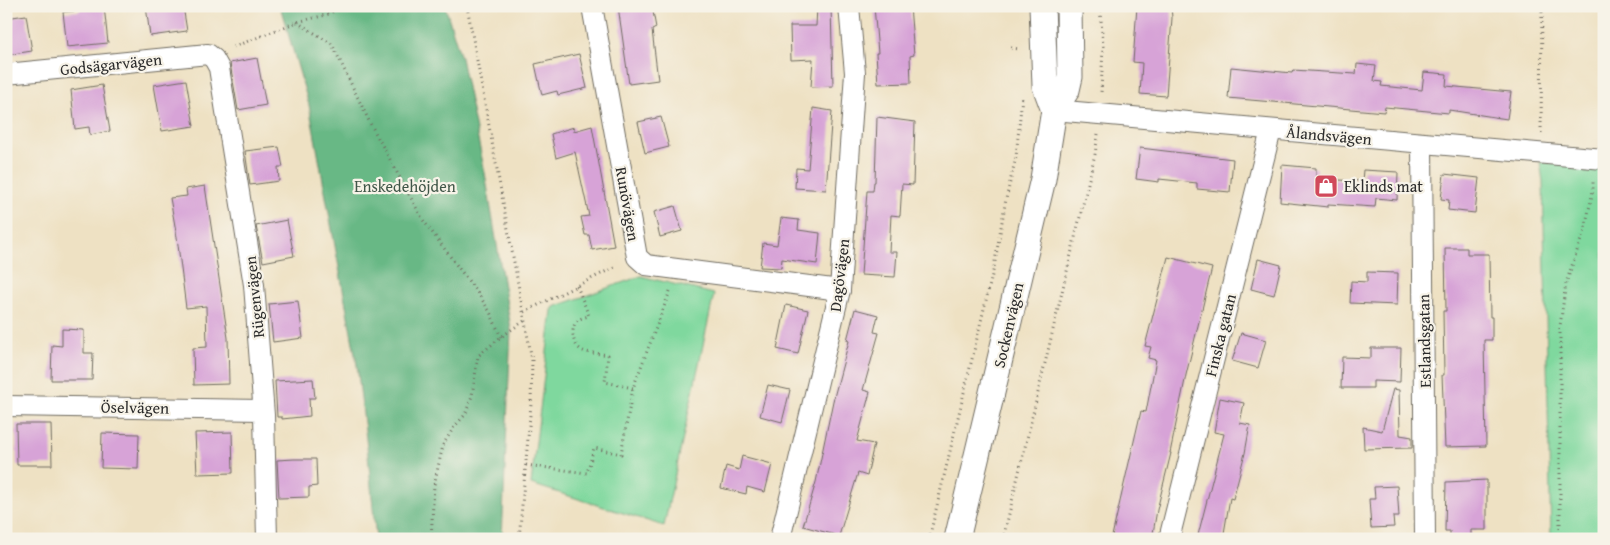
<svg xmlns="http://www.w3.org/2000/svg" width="1610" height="545" font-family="'Gentium Book Plus',serif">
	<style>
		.green { fill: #7fd89e; stroke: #558264 }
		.forest { fill: #67b885; stroke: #497258 }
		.building { fill: #d7a3d7 }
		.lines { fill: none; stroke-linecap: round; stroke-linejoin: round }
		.minor-casing { stroke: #6f6b60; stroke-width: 22 }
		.tertiary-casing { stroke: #6f6b60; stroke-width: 27 }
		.path { stroke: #6f6b60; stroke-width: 3; stroke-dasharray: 1 4; stroke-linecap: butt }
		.minor { stroke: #fff; stroke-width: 20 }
		.tertiary { stroke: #fff; stroke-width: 25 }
		.labels { text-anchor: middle; stroke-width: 4.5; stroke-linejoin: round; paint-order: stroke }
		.street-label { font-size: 16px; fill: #2b2b2b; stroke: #f7f3e8 }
		.park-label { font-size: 16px; fill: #405648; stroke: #f7f3e8 }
		.poi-label { font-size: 16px; fill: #2b2b2b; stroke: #f7f3e8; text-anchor: start }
	</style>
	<rect width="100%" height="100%" fill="#f7f3e8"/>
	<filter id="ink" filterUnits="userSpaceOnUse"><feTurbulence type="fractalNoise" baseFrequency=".02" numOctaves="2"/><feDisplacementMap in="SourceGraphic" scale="10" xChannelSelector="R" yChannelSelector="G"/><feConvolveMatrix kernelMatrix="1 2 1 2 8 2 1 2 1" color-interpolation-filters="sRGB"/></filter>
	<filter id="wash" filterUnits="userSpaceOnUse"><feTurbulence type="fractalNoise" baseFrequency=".0096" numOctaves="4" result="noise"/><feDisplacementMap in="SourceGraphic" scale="20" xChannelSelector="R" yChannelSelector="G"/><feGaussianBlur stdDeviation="1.12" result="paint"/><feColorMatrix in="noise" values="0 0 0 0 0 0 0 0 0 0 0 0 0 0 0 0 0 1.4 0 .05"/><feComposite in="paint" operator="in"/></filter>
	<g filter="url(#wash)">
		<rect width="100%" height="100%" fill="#eee1c3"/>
		<g class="green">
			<path d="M1540,162L1604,169V539H1551L1543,181Z"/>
			<path d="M641,276L714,294L664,526L531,484L552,310L554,307Z"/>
		</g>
		<path class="forest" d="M280,6H445L461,58L485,173L511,329L502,539H376L368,455L357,365L309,105Z"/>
		<g id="blocks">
			<g class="building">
				<path d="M80,6H104L108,43L67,47L63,12L80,11Z"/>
				<path d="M146,6H183L187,31L150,36Z"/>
				<path d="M618,6H652L656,28L652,30L658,80L629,84Z"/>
				<path d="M817,6H831L833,86L811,87L813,59L791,60L790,26H816Z"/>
				<path d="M874,6H910L914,55L910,56L911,83L878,84L876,53H878Z"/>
				<path d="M1137,6H1171L1172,18L1166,96L1140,94L1142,63L1133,62Z"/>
				<path d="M26,15L32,51L6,55V18Z"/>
				<path d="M579,54L587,88L558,95L557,91L542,95L535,64Z"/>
				<path d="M257,58L266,105L238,110L230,63Z"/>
				<path d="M1357,64L1376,66L1374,81L1382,82L1381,86L1422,90L1424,72L1447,74L1446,86L1511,92L1507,119L1449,110V113L1385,107L1384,112L1228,98L1231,67L1292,73L1293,70L1356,74Z"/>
				<path d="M186,80L194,126L162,131L154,85Z"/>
				<path d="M102,85L110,131L90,135L89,127L75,129L71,90Z"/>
				<path d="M813,108L832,111L826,190L795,188L796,168L808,169Z"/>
				<path d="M661,117L669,147L645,153L638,122Z"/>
				<path d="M877,117L915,122L913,185L902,184L900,216L891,215L889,252H897L895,277L861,275L867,191H873L874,182H875Z"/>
				<path d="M592,126L614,246L592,250L589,235H585L581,217L589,216L575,152L556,158L551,134L574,127V131Z"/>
				<path d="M279,147L283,167H278L279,181L250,185L245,151Z"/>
				<path d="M1140,148L1233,159L1230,192L1197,189V183L1159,179V182L1136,179Z"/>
				<path d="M1282,165L1316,168V179L1362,181L1363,170L1398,172L1397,200L1376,198L1375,207L1328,204V207L1280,202Z"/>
				<path d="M1444,174L1479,178L1475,213L1448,210L1449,200L1441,199Z"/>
				<path d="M205,186L228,338L229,384L194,385L193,348L207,347L206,306L186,308L177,237L170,198L187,196L186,189Z"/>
				<path d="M675,206L682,231L660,237L654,212Z"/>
				<path d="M781,218L799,220L798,230L820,233L817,264L782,259L781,268L760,267L763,243L777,245Z"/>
				<path d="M287,220L294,256L263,262L256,226Z"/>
				<path d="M1445,248H1467V254H1489L1490,317H1492V340H1484L1486,446L1445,447L1442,375H1444L1443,311H1446Z"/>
				<path d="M1168,257L1212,268L1186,375L1170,453H1171L1157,510L1152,539H1131L1112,536L1141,411L1146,412L1156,360L1148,358L1151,347L1145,346Z"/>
				<path d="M1258,259L1281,265L1274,295L1251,289Z"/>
				<path d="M1367,272L1398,273L1397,305L1350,303L1351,281L1367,282Z"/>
				<path d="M298,301L303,338L273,342L269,304Z"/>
				<path d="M786,305L808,310L798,354L777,349Z"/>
				<path d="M855,309L878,315L874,332L879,333L863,390L870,392L857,441L874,444L867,476L858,473L839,536L803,526L816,482L833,401L849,341L847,340Z"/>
				<path d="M62,329L84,330V353H93L92,380H51L52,345L62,346Z"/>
				<path d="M1241,333L1266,340L1258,368L1232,361Z"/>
				<path d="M1371,348H1401L1400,382L1373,381V388H1341L1342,357L1371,358Z"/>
				<path d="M313,379L315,398H309L310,416L282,419V417H277L275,381Z"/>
				<path d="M768,385L790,390L782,422L760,416Z"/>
				<path d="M1393,389L1399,390L1400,435L1412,437V448L1364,449L1363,427L1382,431Z"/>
				<path d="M1220,398L1244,403L1240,423L1250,425L1245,453L1233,499L1230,498L1223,539H1197L1224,434L1214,432Z"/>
				<path d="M16,424H51L52,465H17Z"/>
				<path d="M232,432L233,473L197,474L195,433Z"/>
				<path d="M102,433L139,434L138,469L101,468Z"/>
				<path d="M742,456L772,464L765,492L747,487L746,494L721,488L726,466L739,470Z"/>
				<path d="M294,459H316L317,486L309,487V497L279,498L277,460Z"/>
				<path d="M1487,480V530H1471V539H1450V531H1445L1446,482Z"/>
				<path d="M1397,486L1399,517H1393L1394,527L1371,528L1369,499H1375L1374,487Z"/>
			</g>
		</g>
	</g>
	<g filter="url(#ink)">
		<use href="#blocks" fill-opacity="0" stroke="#6f6b60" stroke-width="1"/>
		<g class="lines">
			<g class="minor-casing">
				<g id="minor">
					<path d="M592,6L637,257L646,265L840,290"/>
					<path d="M6,74L208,54L214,59L219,68L254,285L264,415L267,539"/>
					<path d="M1054,110L1604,159"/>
					<path d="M1422,143L1425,539"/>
					<path d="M6,406L263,410"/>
					<path d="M780,539L840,290L855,73L849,6"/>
					<path d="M1169,539L1271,130"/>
				</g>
			</g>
			<g class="tertiary-casing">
				<g id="tertiary">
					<path d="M1042,6L1045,86L1054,110"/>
					<path d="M957,539L1043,179L1054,110L1067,90L1070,77L1069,6"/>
				</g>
			</g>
			<g class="path">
				<path d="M467,6L532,360L531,404L519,539"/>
				<path d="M1100,6L1103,46L1101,93"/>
				<path d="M297,22L332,44L370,123L423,220L479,295L490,312L501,337"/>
				<path d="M233,47L297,22L330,14L339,6"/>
				<path d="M1011,48L1020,49"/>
				<path d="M1541,133L1542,6"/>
				<path d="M577,286L589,316C585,317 581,318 578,320C570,327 572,343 580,349C586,354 600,353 608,355L605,382L633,388"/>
				<path d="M524,312L617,266"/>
				<path d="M526,465L587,473L594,448L621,454L633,388L670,291"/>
				<path d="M431,539L434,485L443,445L454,427L465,415L472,396L478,356L501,337L524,321"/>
				<path d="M929,539L994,267L1006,199L1016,157L1022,97"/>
				<path d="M1003,539L1095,154L1098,134"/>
				<path d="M1560,539V326L1566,283L1585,228L1593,191V179"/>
			</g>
			<use href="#minor" class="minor"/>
			<use href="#tertiary" class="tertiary"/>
		</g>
	</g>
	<defs>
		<g id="shop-square" transform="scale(1.25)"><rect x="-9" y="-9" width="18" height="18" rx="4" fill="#d1495b" stroke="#f7f3e8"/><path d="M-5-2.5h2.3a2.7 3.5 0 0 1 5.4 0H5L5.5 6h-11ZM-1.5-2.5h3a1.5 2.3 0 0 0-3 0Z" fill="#fff"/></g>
	</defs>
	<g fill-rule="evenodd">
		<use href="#shop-square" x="1326" y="186"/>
	</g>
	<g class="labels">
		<g class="street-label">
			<text transform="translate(111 64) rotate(-6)" y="6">Godsägarvägen</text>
			<text transform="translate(1329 135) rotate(5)" y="6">Ålandsvägen</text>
			<text transform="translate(628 204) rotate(80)" y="6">Runövägen</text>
			<text transform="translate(839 275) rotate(-83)" y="6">Dagövägen</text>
			<text transform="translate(254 297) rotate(-96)" y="6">Rügenvägen</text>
			<text transform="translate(1008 325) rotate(-77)" y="6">Sockenvägen</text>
			<text transform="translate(1220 335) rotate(-76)" y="6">Finska gatan</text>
			<text transform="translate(1424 341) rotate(-91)" y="6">Estlandsgatan</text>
			<text transform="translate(135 407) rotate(1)" y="6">Öselvägen</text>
		</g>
		<g class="park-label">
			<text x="405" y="192">Enskedehöjden</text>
		</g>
		<g class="poi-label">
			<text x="1344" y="192">Eklinds mat</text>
		</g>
	</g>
	<rect width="1610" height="545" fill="none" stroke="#f7f3e8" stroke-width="25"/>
</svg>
